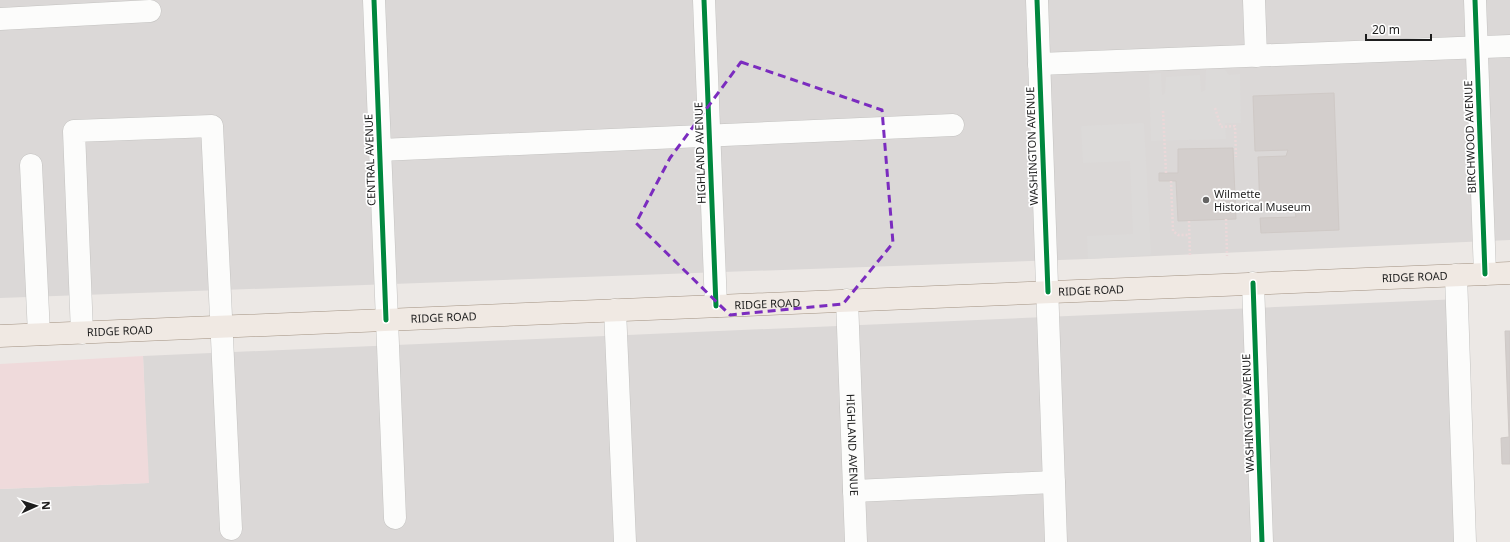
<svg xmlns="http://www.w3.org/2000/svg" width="1510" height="542" font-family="'Noto Sans',sans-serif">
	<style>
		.residential { fill: #dbd8d7 }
		.commercial { fill: #efdadb }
		.parking { fill: #dcdad9 }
		.building { fill: #d3cecc; stroke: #cfc9c6 }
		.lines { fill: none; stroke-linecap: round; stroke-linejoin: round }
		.minor-casing { stroke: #c4c3c1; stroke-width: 23 }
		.major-casing { stroke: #a29282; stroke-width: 23 }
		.path { stroke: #ebd8d9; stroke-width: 2.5; stroke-dasharray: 2 2; stroke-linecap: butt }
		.minor { stroke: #fcfcfb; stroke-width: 22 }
		.major { stroke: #f0e9e3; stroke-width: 22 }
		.cycleway-casing { stroke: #fff; stroke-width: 8 }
		.cycleway { stroke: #00873e; stroke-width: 5 }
		.marked { fill: none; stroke: #7b2cbf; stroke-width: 3; stroke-dasharray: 8 5; stroke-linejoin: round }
		.poi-dot { fill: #656463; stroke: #fff; stroke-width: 1.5 }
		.labels { text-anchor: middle; stroke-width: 3.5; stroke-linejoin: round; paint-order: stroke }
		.street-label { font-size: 11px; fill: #1d1d1d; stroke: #fff }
		.poi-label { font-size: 11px; fill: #1d1d1d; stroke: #fff; text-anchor: start }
	</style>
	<rect width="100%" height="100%" fill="#ece8e5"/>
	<g class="residential">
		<path d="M0,0H1510V240L1088,259L0,298Z"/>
		<path d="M1460,299L1469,542H0V489L148,483L143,356Z"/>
	</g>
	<path class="commercial" d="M143,356L149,483L0,489V364Z"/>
	<g class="parking">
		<path d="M1225,69L1229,75L1240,74L1241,123H1225L1226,139L1151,141L1149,74L1161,73L1162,95L1165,93L1166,77L1200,75L1201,92L1205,90L1206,70Z"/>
		<path d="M1144,123L1151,255L1088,259L1087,236L1133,234L1130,161L1083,163L1081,126Z"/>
	</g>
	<g class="building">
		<path d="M1334,93L1339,230L1261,233L1260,218L1296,217L1295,210L1260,211L1258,157L1286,156L1288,150L1255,151L1253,96Z"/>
		<path d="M1233,148L1236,219L1178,221L1176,181H1159V173H1178V149Z"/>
		<path d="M1505,331H1510V464H1502L1501,438L1509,437Z"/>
	</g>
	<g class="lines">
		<g class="minor-casing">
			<g id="minor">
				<path d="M374,0L395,518"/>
				<path d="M704,0L716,306"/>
				<path d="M1037,0L1056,542"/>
				<path d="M1254,0L1256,56"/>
				<path d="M1475,0L1485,274"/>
				<path d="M0,19L150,11"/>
				<path d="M1039,64L1510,46"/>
				<path d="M380,150L953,125"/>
				<path d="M31,165L39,334"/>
				<path d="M1456,275L1465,542"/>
				<path d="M1253,283L1262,542"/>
				<path id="s1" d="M847,300L856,542"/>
				<path d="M615,310L625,542"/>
				<path d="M82,333L74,131L212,126L231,529"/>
				<path d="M854,491L1054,482"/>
			</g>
		</g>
		<g class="major-casing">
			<g id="major">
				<path id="s2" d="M0,336L1510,273"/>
			</g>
		</g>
		<g class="path">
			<path d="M1215,108L1221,127L1235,126L1236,157"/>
			<path d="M1163,111L1166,173"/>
			<path d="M1171,181L1173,231L1178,235H1189"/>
			<path d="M1226,219L1227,256"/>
			<path d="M1189,221L1190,257"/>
		</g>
		<use href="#minor" class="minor"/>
		<use href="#major" class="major"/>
		<g class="cycleway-casing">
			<g id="cycleway">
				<path d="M374,0L386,320"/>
				<path d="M704,0L716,306"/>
				<path d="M1037,0L1048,292"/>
				<path d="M1475,0L1485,274"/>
				<path d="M1253,283L1262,542"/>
			</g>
		</g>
		<use href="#cycleway" class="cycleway"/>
	</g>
	<path class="marked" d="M741,62L882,110L893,243L843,304L730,315L636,223L670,158Z"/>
	<circle class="poi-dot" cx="1206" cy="200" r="4"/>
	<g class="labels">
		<g class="street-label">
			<text transform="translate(1470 137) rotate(-92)" y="4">BIRCHWOOD AVENUE</text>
			<text transform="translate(1032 146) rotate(-92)" y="4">WASHINGTON AVENUE</text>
			<text transform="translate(700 153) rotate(-92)" y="4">HIGHLAND AVENUE</text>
			<text transform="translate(370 160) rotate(-92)" y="4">CENTRAL AVENUE</text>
			<text dy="4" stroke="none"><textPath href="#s2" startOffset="1416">RIDGE ROAD</textPath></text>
			<text dy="4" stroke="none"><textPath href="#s2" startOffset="1092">RIDGE ROAD</textPath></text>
			<text dy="4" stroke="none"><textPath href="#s2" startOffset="768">RIDGE ROAD</textPath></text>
			<text dy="4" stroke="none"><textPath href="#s2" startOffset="444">RIDGE ROAD</textPath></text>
			<text dy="4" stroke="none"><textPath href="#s2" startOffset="120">RIDGE ROAD</textPath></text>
			<text transform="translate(1248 413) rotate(-92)" y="4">WASHINGTON AVENUE</text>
			<text dy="4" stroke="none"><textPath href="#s1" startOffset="145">HIGHLAND AVENUE</textPath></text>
		</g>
		<g class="poi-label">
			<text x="1214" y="198">Wilmette<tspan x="1214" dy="13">Historical Museum</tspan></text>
		</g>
	</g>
	<g transform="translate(36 506) rotate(87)" stroke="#ffffff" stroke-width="3" paint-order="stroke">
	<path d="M0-3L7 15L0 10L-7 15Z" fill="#1d1d1d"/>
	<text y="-6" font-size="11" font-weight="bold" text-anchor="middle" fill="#1d1d1d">N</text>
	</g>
	<path d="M1366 34v6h65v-6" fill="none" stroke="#1d1d1d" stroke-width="2"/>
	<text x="1372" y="34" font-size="12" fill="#1d1d1d" stroke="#ffffff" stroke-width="3" paint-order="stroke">20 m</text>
</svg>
